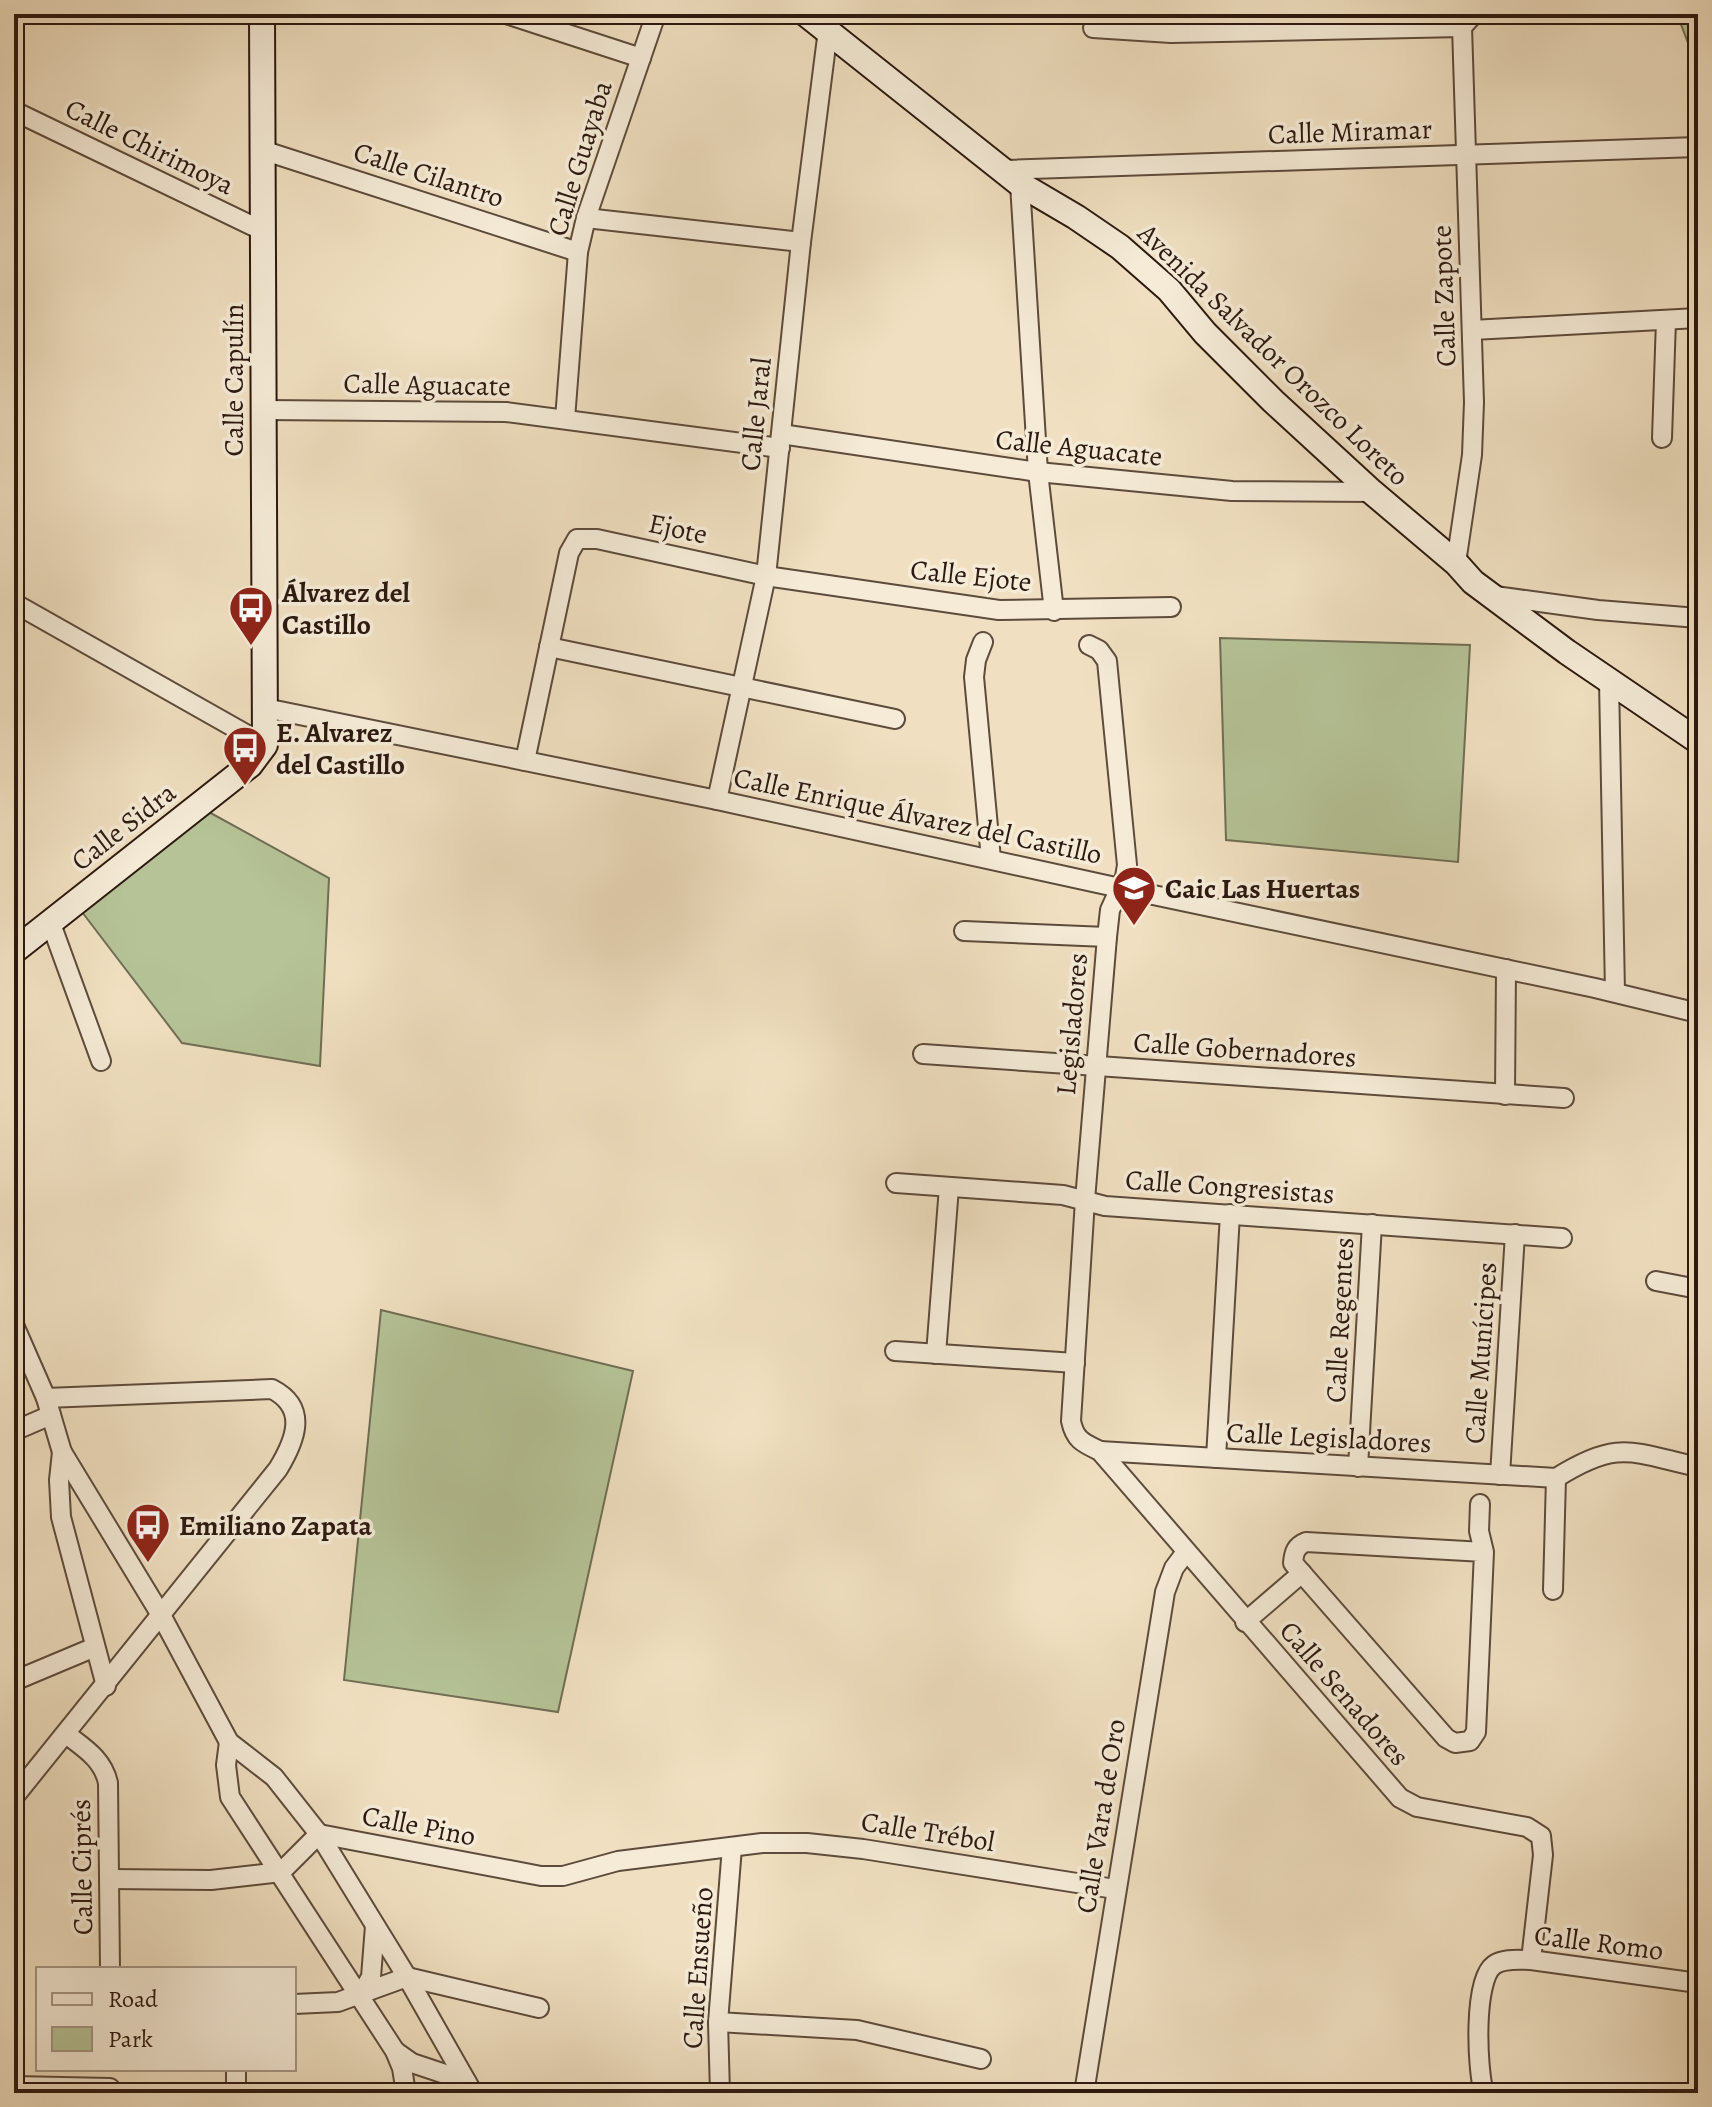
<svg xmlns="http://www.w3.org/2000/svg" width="1712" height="2107" font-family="Alegreya,serif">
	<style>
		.green { fill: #b5c397; stroke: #706e54; stroke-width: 2 }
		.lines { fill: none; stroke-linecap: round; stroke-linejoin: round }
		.street-casing { stroke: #5d4b3c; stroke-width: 22 }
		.secondary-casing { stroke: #2c1910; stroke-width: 28 }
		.street { stroke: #f5ebd7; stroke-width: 18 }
		.secondary { stroke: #f5ebd7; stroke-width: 24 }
		.labels { text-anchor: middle; stroke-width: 7; stroke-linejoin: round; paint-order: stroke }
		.street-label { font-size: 28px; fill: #2c1910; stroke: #f5ebd7 }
		.poi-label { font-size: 28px; font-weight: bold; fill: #2c1910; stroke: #f5ebd7; text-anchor: start }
	</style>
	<rect width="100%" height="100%" fill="#f0e0c1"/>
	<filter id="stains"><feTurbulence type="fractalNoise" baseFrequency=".0025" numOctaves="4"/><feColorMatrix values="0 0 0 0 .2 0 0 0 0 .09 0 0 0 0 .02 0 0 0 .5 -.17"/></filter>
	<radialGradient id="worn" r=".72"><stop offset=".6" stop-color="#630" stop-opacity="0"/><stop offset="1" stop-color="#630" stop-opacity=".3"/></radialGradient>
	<g class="green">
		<path d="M1677,14H1698V69Z"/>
		<path d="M1220,638L1470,645L1458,862L1226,840Z"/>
		<path d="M207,811L329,878L320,1066L182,1043L82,912Z"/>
		<path d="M381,1310L633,1371L558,1712L344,1680Z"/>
	</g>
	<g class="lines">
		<g class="street-casing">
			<g id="street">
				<path d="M506,14L641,58"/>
				<path d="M14,15L15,14"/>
				<path d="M1093,28L1171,33L1462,27L1474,14"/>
				<path d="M14,111L263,231"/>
				<path d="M262,150L578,252"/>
				<path d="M1003,170L1698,147"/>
				<path d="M1020,184L1038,472L1054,611"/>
				<path d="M586,218L801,242"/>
				<path d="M1472,330L1698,318"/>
				<path d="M264,410L506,412L780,448"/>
				<path d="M565,419L578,252L586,218L656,14"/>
				<path d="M781,434L1038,472L1232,491L1372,492"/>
				<path d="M1662,438L1666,320"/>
				<path d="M1456,563L1472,455L1474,402L1462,27"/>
				<path d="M1495,596L1598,610L1698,618"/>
				<path d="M14,603L265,745"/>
				<path d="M983,642L976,660L974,677L991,859"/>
				<path d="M1089,645L1099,650L1107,661L1127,865L1125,877L1110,910L1107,937L1085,1200L1071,1421C1075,1440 1083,1443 1100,1451L1400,1798L1417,1807L1527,1827L1541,1836L1543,1855L1531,1960"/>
				<path d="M549,647L895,719"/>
				<path d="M1609,681L1615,992"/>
				<path d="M265,708L717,800L1120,888L1595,988L1698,1013"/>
				<path d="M525,761L569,553L577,539H597L766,576L999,610L1171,607"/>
				<path d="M717,800L766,576L801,242L828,30"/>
				<path d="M50,921L101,1061"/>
				<path d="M964,931L1107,937"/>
				<path d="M923,1054L1564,1098"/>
				<path d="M1505,1095L1506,969"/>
				<path d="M896,1183L1063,1195L1105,1206L1562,1238"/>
				<path d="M1656,1281L1698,1289"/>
				<path d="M14,1325L46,1398L62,1452L161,1615L229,1742L274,1777L319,1834L407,1977L473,2093"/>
				<path d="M895,1351L1075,1363"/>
				<path d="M936,1354L949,1187"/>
				<path d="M14,1431L51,1415"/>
				<path d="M1100,1451L1556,1478"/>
				<path d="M62,1452L59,1480L61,1517L106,1686"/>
				<path d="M1216,1458L1230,1214"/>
				<path d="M1358,1467L1372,1224"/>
				<path d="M1500,1475L1515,1234"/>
				<path d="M1556,1478C1618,1439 1631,1452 1698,1467"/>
				<path d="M1480,1504L1479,1531L1484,1552L1476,1732L1470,1741L1455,1743L1446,1738L1293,1563C1294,1552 1296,1546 1306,1542L1484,1552"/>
				<path d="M1553,1590L1556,1478"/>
				<path d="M1245,1622L1302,1573"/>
				<path d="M14,1681L95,1647"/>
				<path d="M66,1734C84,1748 103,1759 108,1783L110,1969"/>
				<path d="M229,1742L226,1765L230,1797L395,2051L402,2068L406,2093"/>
				<path d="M14,1797L278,1469C295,1441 309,1408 272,1389L46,1398"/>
				<path d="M110,1879L211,1880L281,1872L319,1834L541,1876H563L618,1861L762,1843H807L863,1849L1115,1889"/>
				<path d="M360,1996L371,1977L375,1926"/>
				<path d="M294,2004L338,2002L407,1977L539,2008"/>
				<path d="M718,2022L857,2030L981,2059"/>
				<path d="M395,2051L412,2063L466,2081"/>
				<path d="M14,2086L110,2088"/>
				<path d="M236,2093V2069"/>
				<path d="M720,2093L718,2022L732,1847"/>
				<path d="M1084,2093L1165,1592L1174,1568L1186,1552"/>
				<path d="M1484,2093C1477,2069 1473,1980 1494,1965C1504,1958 1519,1960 1531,1960L1698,1983"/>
			</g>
		</g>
		<g class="secondary-casing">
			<g id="secondary">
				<path d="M806,14L1020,184L1076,217L1120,247L1169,290L1205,333L1273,401L1372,492L1456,563L1473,582L1567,652L1698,741"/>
				<path d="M14,951L250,765L265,745L262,14"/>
			</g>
		</g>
		<use href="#street" class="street"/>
		<use href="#secondary" class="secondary"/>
	</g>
	<defs>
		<g id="bus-pin" transform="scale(2.3)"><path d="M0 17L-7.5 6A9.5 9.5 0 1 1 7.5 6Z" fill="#8f2418" stroke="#f5ebd7"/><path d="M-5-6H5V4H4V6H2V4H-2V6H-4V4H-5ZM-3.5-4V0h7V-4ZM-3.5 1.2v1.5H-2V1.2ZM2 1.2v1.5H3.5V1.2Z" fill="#fff"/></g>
		<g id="school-pin" transform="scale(2.3)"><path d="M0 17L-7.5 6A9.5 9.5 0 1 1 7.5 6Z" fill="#8f2418" stroke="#f5ebd7"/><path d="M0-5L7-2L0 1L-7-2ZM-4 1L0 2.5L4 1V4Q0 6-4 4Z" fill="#fff"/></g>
	</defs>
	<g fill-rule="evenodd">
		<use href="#bus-pin" x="251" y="608"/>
		<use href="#bus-pin" x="245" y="748"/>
		<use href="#school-pin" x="1134" y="888"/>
		<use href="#bus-pin" x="148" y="1525"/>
	</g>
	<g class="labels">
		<g class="street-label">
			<text transform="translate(1350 131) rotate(-2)" y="10">Calle Miramar</text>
			<text transform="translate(150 146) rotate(26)" y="10">Calle Chirimoya</text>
			<text transform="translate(579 158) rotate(-73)" y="10">Calle Guayaba</text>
			<text transform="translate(429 174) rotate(18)" y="10">Calle Cilantro</text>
			<text transform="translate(1443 296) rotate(-92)" y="10">Calle Zapote</text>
			<text transform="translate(1274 354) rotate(44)" y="10">Avenida Salvador Orozco Loreto</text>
			<text transform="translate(233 380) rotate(-90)" y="10">Calle Capulín</text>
			<text transform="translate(427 384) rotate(1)" y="10">Calle Aguacate</text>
			<text transform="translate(755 414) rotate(-84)" y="10">Calle Jaral</text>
			<text transform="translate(1079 447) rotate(6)" y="10">Calle Aguacate</text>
			<text transform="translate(678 528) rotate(12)" y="10">Ejote</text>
			<text transform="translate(971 575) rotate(6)" y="10">Calle Ejote</text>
			<text transform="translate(918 815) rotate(12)" y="10">Calle Enrique Álvarez del Castillo</text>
			<text transform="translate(123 826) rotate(-38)" y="10">Calle Sidra</text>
			<text transform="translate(1071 1024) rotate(-85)" y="10">Legisladores</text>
			<text transform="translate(1245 1049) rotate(4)" y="10">Calle Gobernadores</text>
			<text transform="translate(1230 1186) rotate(4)" y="10">Calle Congresistas</text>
			<text transform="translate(1339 1320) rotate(-87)" y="10">Calle Regentes</text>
			<text transform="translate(1480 1353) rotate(-86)" y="10">Calle Munícipes</text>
			<text transform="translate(1329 1437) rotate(3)" y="10">Calle Legisladores</text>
			<text transform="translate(1345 1693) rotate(49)" y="10">Calle Senadores</text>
			<text transform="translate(1100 1816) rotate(-81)" y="10">Calle Vara de Oro</text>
			<text transform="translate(419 1825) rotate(11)" y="10">Calle Pino</text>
			<text transform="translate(928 1831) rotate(9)" y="10">Calle Trébol</text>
			<text transform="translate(81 1867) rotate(-91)" y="10">Calle Ciprés</text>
			<text transform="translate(1599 1942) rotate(7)" y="10">Calle Romo</text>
			<text transform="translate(697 1968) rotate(-86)" y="10">Calle Ensueño</text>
		</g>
		<g class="poi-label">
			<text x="282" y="602">Álvarez del<tspan x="282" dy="32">Castillo</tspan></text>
			<text x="276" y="742">E. Alvarez<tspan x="276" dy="32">del Castillo</tspan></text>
			<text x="1165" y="898">Caic Las Huertas</text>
			<text x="179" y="1535">Emiliano Zapata</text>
		</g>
	</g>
	<rect width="1712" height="2107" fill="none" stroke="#f0e0c1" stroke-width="48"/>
	<rect x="16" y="16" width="1680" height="2075" fill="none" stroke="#2c1910" stroke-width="4"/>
	<rect x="24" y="24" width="1664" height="2059" fill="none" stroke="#2c1910" stroke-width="2"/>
	<rect x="36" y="1967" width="260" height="104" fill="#f5ebd7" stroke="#a59787" stroke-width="2"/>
	<rect x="52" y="1993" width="40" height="12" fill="#f5ebd7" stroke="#a59787" stroke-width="2"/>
	<text x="108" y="2007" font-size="24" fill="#2c1910">Road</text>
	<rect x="52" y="2027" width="40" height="24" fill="#b5c397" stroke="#a59787" stroke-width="2"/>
	<text x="108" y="2047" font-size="24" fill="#2c1910">Park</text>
	<rect width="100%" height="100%" filter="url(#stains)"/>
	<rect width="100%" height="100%" fill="url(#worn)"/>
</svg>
